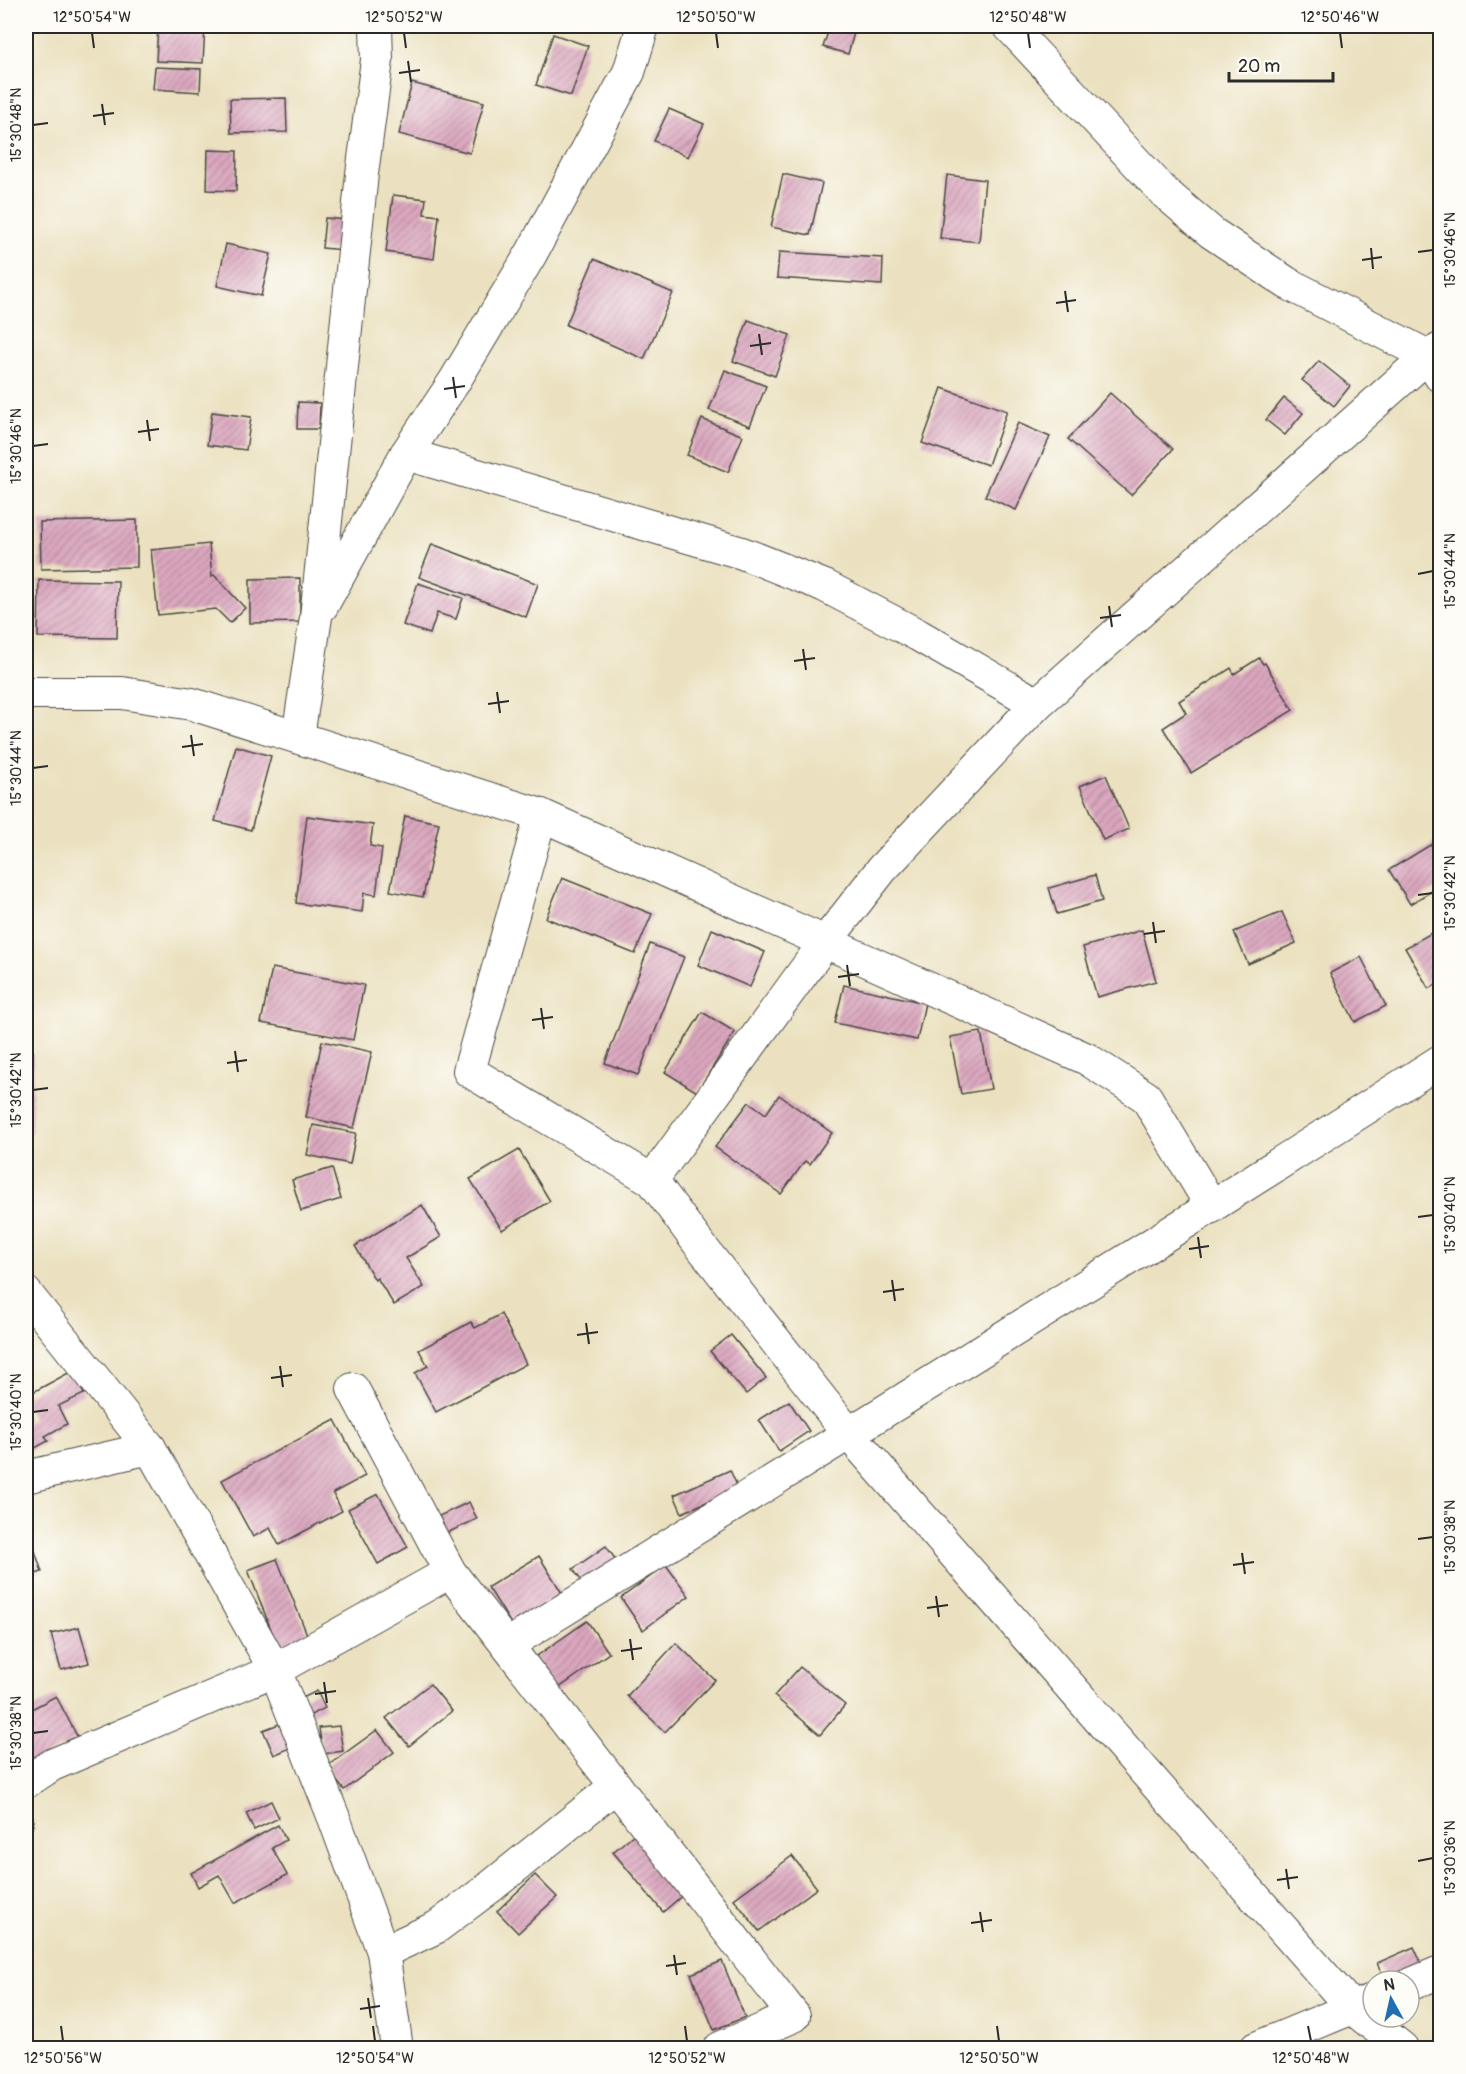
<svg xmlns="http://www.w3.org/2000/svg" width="1466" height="2074" font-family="Pangolin,sans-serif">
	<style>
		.building { fill: url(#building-hatch) }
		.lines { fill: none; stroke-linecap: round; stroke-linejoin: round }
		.street-casing { stroke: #484641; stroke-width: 34 }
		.street { stroke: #fff; stroke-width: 32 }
		.ticks { fill: none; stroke: #2b2b2b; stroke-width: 2 }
		.neatline { fill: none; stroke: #2b2b2b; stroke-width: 2 }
		.ticks-label { font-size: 15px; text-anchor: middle; fill: #2b2b2b }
	</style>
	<defs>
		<pattern id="building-hatch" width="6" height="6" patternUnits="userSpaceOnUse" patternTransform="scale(1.5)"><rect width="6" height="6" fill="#dba7bf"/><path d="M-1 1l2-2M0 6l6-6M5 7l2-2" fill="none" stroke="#b2889b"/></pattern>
	</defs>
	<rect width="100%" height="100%" fill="#fdfcf7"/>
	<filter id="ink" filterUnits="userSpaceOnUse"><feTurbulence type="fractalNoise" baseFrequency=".0167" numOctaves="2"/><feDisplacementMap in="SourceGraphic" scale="12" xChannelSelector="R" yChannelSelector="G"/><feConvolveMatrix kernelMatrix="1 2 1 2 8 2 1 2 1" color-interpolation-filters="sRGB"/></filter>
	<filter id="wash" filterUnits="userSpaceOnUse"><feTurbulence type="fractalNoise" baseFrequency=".008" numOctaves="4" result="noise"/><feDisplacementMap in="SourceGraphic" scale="24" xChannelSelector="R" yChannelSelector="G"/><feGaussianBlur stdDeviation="1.35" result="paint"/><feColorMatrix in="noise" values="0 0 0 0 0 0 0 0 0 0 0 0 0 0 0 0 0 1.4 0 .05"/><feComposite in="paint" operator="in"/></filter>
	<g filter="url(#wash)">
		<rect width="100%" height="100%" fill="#ebe1c0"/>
		<g id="blocks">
			<g class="building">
				<path d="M158,26H205L203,63L156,61Z"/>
				<path d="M830,26H856L848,54L823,47Z"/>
				<path d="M553,34L588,46L571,96L536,85Z"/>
				<path d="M155,67L201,69L200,92L153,89Z"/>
				<path d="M412,83L484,102L470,153L399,134Z"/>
				<path d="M286,98L287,132L231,133L230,99Z"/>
				<path d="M669,109L704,124L688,157L654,141Z"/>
				<path d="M208,150L237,151L236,191L207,190Z"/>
				<path d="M783,174L822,183L810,235L771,227Z"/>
				<path d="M947,175L985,180L979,242L940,238Z"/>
				<path d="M393,195L426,199L424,214L439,216L434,259L386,252Z"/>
				<path d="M325,218L347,220L344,250L322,248Z"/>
				<path d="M226,244L271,254L261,296L217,286Z"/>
				<path d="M779,252L883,258L882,285L777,278Z"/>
				<path d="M594,259L673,293L644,359L566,325Z"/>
				<path d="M748,320L790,335L775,376L733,361Z"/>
				<path d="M1319,361L1350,386L1334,406L1302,380Z"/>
				<path d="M725,370L766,386L750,426L709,410Z"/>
				<path d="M942,388L1007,411L988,465L922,443Z"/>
				<path d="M1110,393L1173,449L1131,495L1068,439Z"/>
				<path d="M1284,398L1303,413L1285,435L1266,420Z"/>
				<path d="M298,402L320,403L319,429H297Z"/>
				<path d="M212,412L251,417L246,450L207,445Z"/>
				<path d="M702,419L743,436L728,472L687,455Z"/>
				<path d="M1018,423L1050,437L1016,510L985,496Z"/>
				<path d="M137,520V567L41,569L40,522Z"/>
				<path d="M209,544L212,577L214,575L245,608L230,623L216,609L158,615L151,550Z"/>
				<path d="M432,544L538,584L526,617L419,577Z"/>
				<path d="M300,578V622L250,623V579Z"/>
				<path d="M39,580L118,581L117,638L38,637Z"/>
				<path d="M418,583L463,598L456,619L437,613L430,634L403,625Z"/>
				<path d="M1259,658L1263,664L1265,663L1293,710L1191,773L1163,728L1186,713L1179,701L1231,668L1234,674Z"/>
				<path d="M236,746L271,756L251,830L215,821Z"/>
				<path d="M1106,775L1129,829L1103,840L1080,786Z"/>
				<path d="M307,816L373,825L370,846L382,848L376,895L364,893L362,912L296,903Z"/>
				<path d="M405,816L439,823L423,897L390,891Z"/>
				<path d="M1440,839V886L1410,904L1389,870Z"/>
				<path d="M1095,875L1102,901L1057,914L1049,888Z"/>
				<path d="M562,878L652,914L635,954L546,918Z"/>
				<path d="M1282,912L1296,943L1248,964L1234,932Z"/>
				<path d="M1440,928V982L1429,989L1405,948Z"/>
				<path d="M712,929L765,952L750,987L698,965Z"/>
				<path d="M1142,930L1156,981L1097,997L1083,947Z"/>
				<path d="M650,944L684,957L638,1075L605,1063Z"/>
				<path d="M1361,957L1386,1006L1355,1022L1330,973Z"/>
				<path d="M272,968L364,985L353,1040L261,1023Z"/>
				<path d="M844,985L925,1003L917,1040L835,1023Z"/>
				<path d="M702,1012L735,1032L697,1092L665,1072Z"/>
				<path d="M981,1032L991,1089L961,1094L950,1037Z"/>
				<path d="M322,1041L372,1052L354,1128L306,1117Z"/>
				<path d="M26,1051L33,1052L31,1133H26Z"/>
				<path d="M779,1095L832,1133L810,1164L805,1161L781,1194L715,1147L749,1102L766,1114Z"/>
				<path d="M313,1125L356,1133L350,1164L307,1155Z"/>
				<path d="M519,1150L550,1201L502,1230L470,1179Z"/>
				<path d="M332,1168L341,1199L301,1211L292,1180Z"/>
				<path d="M422,1205L441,1237L406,1258L424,1287L394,1305L377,1278L375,1280L355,1246Z"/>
				<path d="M501,1314L526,1364L436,1412L415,1373L428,1366L419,1350L471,1322L475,1328Z"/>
				<path d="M731,1335L766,1378L746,1394L710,1351Z"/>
				<path d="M72,1371L84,1394L58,1406L67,1424L45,1436L48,1441L26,1453V1423L33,1419L26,1404V1396Z"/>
				<path d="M789,1401L809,1431L779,1451L759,1420Z"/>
				<path d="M335,1420L365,1476L333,1493L342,1511L279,1545L270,1528L253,1537L222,1480Z"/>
				<path d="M730,1470L738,1488L682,1513L674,1495Z"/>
				<path d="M378,1494L408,1547L378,1564L348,1509Z"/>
				<path d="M469,1502L477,1519L447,1533L439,1516Z"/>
				<path d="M26,1524L42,1572L26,1577Z"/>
				<path d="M606,1546L618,1563L585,1586L573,1569Z"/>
				<path d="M539,1556L562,1593L511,1624L488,1587Z"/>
				<path d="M277,1559L310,1642L280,1653L248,1570Z"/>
				<path d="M666,1565L689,1596L643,1630L621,1598Z"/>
				<path d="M587,1621L609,1653L556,1690L534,1658Z"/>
				<path d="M79,1627L89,1663L61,1670L51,1634Z"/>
				<path d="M676,1643L715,1680L665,1732L627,1696Z"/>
				<path d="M800,1667L845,1705L820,1735L774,1696Z"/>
				<path d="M430,1684L452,1711L409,1746L386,1718Z"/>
				<path d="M317,1691L325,1708L305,1718L296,1701Z"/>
				<path d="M56,1696L78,1738L28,1765L26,1760V1712Z"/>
				<path d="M282,1723L292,1747L274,1755L263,1730Z"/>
				<path d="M339,1726L343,1751L323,1754L319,1728Z"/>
				<path d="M377,1730L394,1752L344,1790L326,1767Z"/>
				<path d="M271,1801L279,1818L254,1830L246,1813Z"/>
				<path d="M26,1818L34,1821L26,1848Z"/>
				<path d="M278,1825L286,1840L272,1848L287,1875L235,1903L219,1875L198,1887L191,1873Z"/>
				<path d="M634,1834L684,1894L663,1912L613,1852Z"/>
				<path d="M792,1856L817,1888L759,1931L734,1899Z"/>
				<path d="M535,1875L557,1897L518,1933L497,1911Z"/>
				<path d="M1414,1947L1424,1969L1396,1981H1386L1377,1963Z"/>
				<path d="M722,1961L745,2017L714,2030L691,1974Z"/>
			</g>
		</g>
	</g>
	<g filter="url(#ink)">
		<use href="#blocks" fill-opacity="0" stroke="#484641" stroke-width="1.5"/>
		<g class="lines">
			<g class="street-casing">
				<g id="street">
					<path d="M1009,26L1164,192L1212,233L1287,283L1428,356L1440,376"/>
					<path d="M406,454L742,553L825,586L918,635L1037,704"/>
					<path d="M322,606L406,454L454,382L531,254L629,72L643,26"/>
					<path d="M26,693H122L192,704L541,815L1087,1059L1146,1097L1212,1207"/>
					<path d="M298,737L316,617L362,174L377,60L376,26"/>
					<path d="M541,815L469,1071L652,1180L696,1240L849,1434L1352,2008L1402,2048"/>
					<path d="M652,1180L826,941L882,869L1037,704L1428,356L1440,349"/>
					<path d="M26,1293L150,1448L275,1670L334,1818L383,1952L397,2048"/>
					<path d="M353,1389L450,1572L794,2016L720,2048"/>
					<path d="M26,1477L150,1448"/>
					<path d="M507,1645C819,1453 1131,1259 1440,1061"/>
					<path d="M26,1782L52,1765L275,1670L450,1572"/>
					<path d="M383,1952L437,1927L489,1888L616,1786"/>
					<path d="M1409,1985L1440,1972"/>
					<path d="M1256,2048L1369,2001"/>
				</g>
			</g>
			<use href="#street" class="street"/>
		</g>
	</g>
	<path class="ticks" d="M92,33L94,48M404,33L406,48M716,33L718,48M1028,33L1030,48M1340,33L1342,48M408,61L411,82M399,73L420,70M102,104L105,125M93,116L114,113M33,125L48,123M1371,248L1373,269M1418,252L1433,250M1362,260L1382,257M1065,291L1068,312M1056,303L1076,300M759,334L762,355M750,346L771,343M453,377L456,398M444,389L465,386M147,420L150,441M138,432L159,429M33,446L48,444M1418,574L1433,571M1109,606L1112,627M1100,618L1121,615M803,649L806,670M794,661L815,658M497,692L500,713M488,704L509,701M191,735L194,756M182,747L203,744M33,768L48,766M1418,895L1433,893M1153,922L1156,943M1144,934L1165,931M847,965L850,986M838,977L859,974M541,1008L544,1029M532,1020L553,1017M235,1051L238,1072M227,1063L247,1060M33,1090L48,1088M1418,1217L1433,1215M1198,1237L1201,1258M1189,1249L1209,1246M892,1280L895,1301M883,1292L904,1289M586,1323L589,1344M577,1335L598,1332M280,1366L283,1387M271,1378L292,1375M33,1412L48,1410M1418,1539L1433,1537M1242,1553L1245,1574M1233,1565L1254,1562M936,1596L939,1617M927,1608L948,1605M630,1639L633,1660M621,1651L642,1648M324,1682L327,1703M315,1694L336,1691M33,1733L48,1731M1418,1861L1433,1858M1286,1869L1289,1889M1277,1880L1298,1877M980,1912L983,1932M971,1923L992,1920M674,1955L677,1975M666,1966L686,1963M368,1998L371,2018M360,2009L380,2006M61,2026L63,2041M373,2026L375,2041M685,2026L687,2041M997,2026L999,2041M1308,2026L1311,2041"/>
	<rect width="1466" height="2074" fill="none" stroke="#fdfcf7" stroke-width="66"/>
	<g transform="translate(1391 1999) rotate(352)"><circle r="28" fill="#fdfcf7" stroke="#a9a8a5" stroke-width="1.5"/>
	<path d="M0-4.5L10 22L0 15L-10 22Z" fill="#1f6fb2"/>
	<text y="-9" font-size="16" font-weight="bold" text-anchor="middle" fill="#2b2b2b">N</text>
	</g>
	<path d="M1229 72v9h104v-9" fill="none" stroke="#2b2b2b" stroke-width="3"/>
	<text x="1238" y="72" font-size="18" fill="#2b2b2b" stroke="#fdfcf7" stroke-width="4.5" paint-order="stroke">20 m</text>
	<rect x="33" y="33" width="1400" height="2008" class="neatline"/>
	<g class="ticks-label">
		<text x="92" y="22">12°50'54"W</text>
		<text x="404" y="22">12°50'52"W</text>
		<text x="716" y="22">12°50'50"W</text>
		<text x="1028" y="22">12°50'48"W</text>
		<text x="1340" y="22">12°50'46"W</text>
		<text transform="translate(16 125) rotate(-90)" y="5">15°30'48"N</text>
		<text transform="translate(1450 250) rotate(-90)" y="5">15°30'46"N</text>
		<text transform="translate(16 446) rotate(-90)" y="5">15°30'46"N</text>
		<text transform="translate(1450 571) rotate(-90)" y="5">15°30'44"N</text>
		<text transform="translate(16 768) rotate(-90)" y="5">15°30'44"N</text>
		<text transform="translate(1450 893) rotate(-90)" y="5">15°30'42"N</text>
		<text transform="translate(16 1090) rotate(-90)" y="5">15°30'42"N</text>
		<text transform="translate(1450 1215) rotate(-90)" y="5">15°30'40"N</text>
		<text transform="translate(16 1412) rotate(-90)" y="5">15°30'40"N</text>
		<text transform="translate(1450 1537) rotate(-90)" y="5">15°30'38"N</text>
		<text transform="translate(16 1733) rotate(-90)" y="5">15°30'38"N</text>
		<text transform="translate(1450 1858) rotate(-90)" y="5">15°30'36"N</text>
		<text x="63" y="2063">12°50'56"W</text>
		<text x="375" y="2063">12°50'54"W</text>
		<text x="687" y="2063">12°50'52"W</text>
		<text x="999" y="2063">12°50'50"W</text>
		<text x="1311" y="2063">12°50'48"W</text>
	</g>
</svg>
